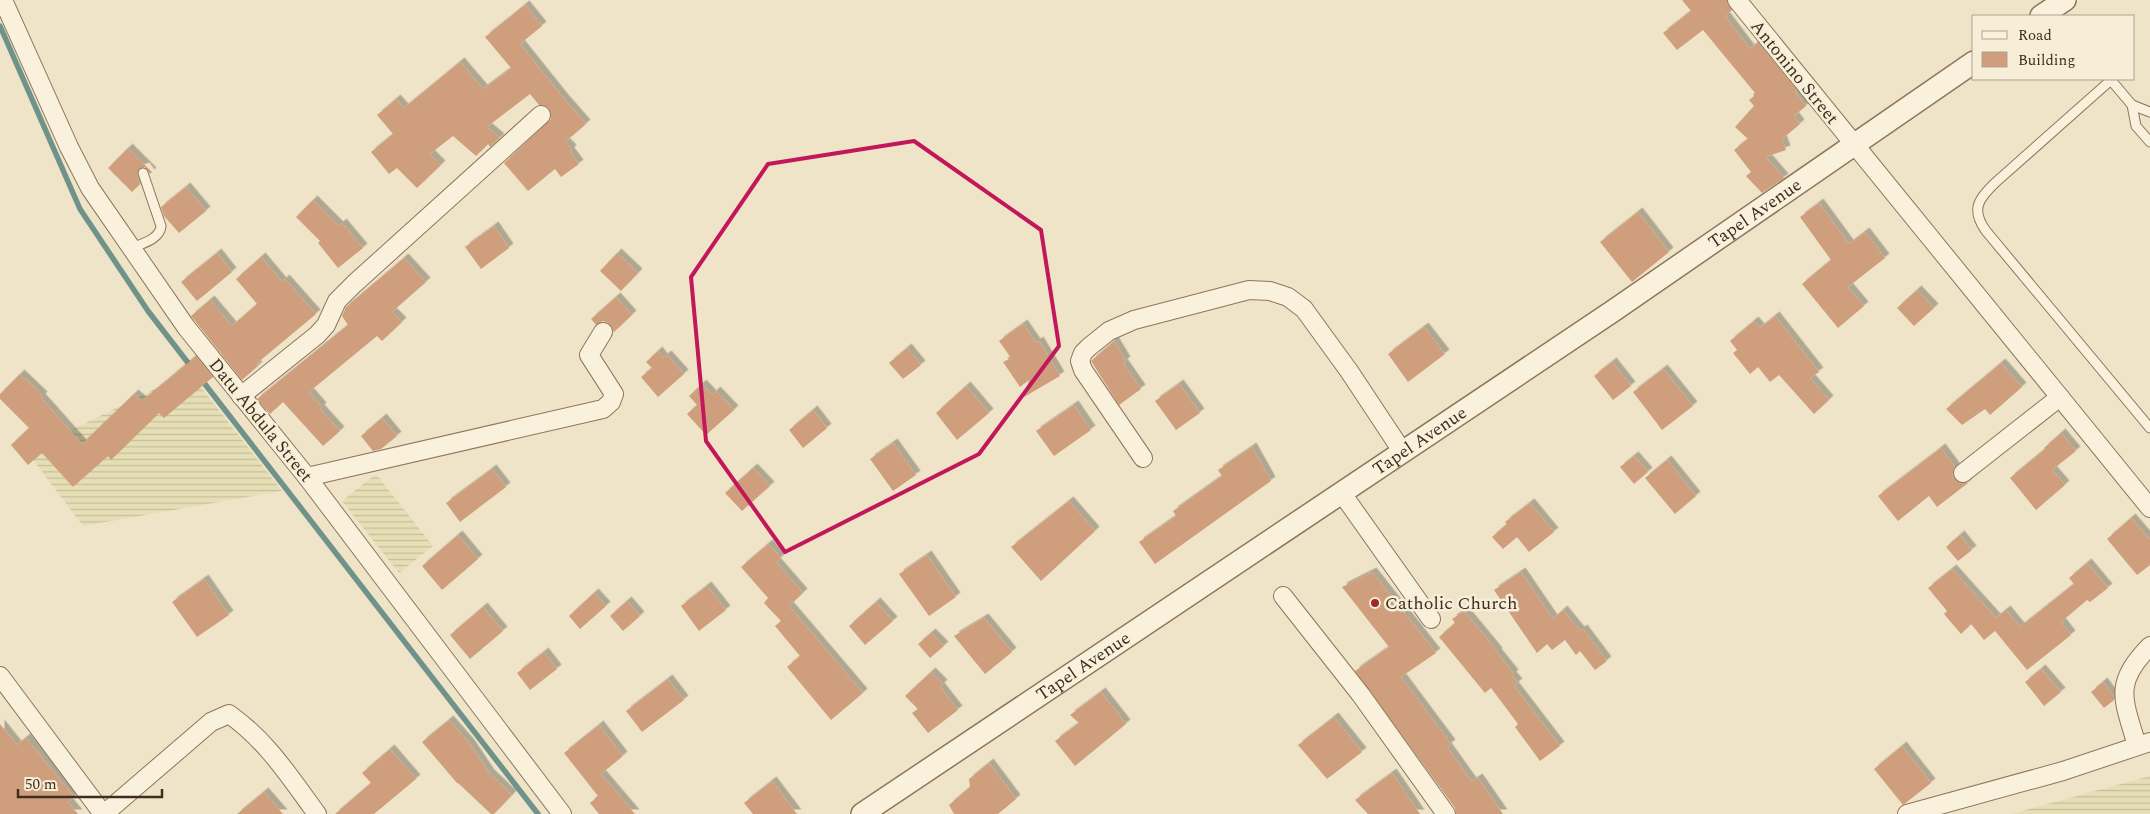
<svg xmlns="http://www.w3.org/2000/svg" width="2150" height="814" font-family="Spectral,serif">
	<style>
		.farmland { fill: url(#farmland-rules) }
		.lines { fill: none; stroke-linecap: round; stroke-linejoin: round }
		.stream { stroke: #6f938a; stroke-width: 5.5 }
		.building { fill: #cf9f7d; filter: url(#shadow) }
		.service-casing { stroke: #8d765c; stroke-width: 11 }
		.minor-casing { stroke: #8d765c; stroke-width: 20 }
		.tertiary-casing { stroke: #8d765c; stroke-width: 24 }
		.service { stroke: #faf1dc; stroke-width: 9 }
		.minor { stroke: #faf1dc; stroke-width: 18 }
		.tertiary { stroke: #faf1dc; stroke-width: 21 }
		.marked { fill: none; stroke: #c2185b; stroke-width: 4; stroke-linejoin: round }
		.poi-dot { fill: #9e2a2b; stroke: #f7eed8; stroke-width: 2 }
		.labels { text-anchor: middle; stroke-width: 5; stroke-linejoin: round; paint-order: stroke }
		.street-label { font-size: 18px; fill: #3d2e20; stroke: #f7eed8 }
		.poi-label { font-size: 18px; fill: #3d2e20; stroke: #f7eed8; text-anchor: start }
	</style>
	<defs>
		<pattern id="farmland-rules" width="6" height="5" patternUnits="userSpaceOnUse" patternTransform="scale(1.25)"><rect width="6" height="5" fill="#e6deb5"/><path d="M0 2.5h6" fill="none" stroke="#c6bf9b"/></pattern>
		<filter id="shadow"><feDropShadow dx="4.5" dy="-4.5" stdDeviation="0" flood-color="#0004"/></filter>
	</defs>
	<rect width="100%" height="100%" fill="#f0e4c8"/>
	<g class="farmland">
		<path d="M189,372L282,491L83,526L27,452Z"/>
		<path d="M376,474L433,546L399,573L342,501Z"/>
		<path d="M2150,776V814H2011Z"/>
	</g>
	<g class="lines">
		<g class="stream">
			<path d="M0,26L80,209L148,311L192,368"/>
			<path d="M201,379L538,814"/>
		</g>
	</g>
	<g class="building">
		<path d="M1682,0H1727L1732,10L1725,16L1750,49L1758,42L1797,90L1795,92L1806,106L1794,116L1800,124L1782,139L1786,150L1766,157L1784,178L1762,193L1746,176L1751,172L1734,150L1748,139L1735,127L1754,106L1749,100L1754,96L1753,94L1755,93L1703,30L1677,50L1663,33L1691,11Z"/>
		<path d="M525,5L542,26L520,44L564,99L586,124L565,142L572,149L570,152L579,164L561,177L555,169L528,191L504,163L551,119L549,108L539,105L530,94L487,127L500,138L490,147L488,144L476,156L453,136L430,154L441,165L417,188L397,168L389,174L371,152L393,134L377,115L396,99L404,108L460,62L483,89L511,68L485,37Z"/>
		<path d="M128,148L152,172L150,174L145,167L139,169L137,175L140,184L132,192L108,168Z"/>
		<path d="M186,187L206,211L179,233L164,216L161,207Z"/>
		<path d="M313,200L339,226L342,223L363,248L338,268L318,243L320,241L296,217Z"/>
		<path d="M1819,203L1849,244L1865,232L1885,258L1848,287L1864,306L1838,328L1802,284L1831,260L1800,217Z"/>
		<path d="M1638,212L1669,252L1632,282L1600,242Z"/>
		<path d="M494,226L509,248L481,269L465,247Z"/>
		<path d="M217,253L232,272L197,301L181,282Z"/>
		<path d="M617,253L638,273L621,291L600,271Z"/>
		<path d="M261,257L282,282L285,279L316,314L256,364L258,366L242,380L191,316L210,300L232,326L257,304L236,279Z"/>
		<path d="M404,258L426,282L392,312L402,322L382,341L377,336L309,392L322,407L320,409L340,431L323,446L283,402L270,414L257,399L348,325L342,316L346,307Z"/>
		<path d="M1917,290L1934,308L1914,326L1897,308Z"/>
		<path d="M616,297L632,315L614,332L608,323L603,321L596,325L591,319Z"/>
		<path d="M1775,316L1819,372L1810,378L1829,400L1814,414L1779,375L1770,382L1758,367L1750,374L1733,353L1737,350L1730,341L1754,321L1760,328Z"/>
		<path d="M1023,324L1036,343L1039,341L1060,376L1024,397L1029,380L1020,387L1003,362L1011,358L999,341Z"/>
		<path d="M1424,327L1445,354L1408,382L1388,354Z"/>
		<path d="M1114,341L1126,361L1123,363L1141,389L1119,405L1091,361Z"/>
		<path d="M907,348L921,365L903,379L889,363Z"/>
		<path d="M658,351L663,358L667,355L684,374L658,397L641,377L652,368L646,362Z"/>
		<path d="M196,356L213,377L164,418L159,413L111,460L108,456L73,487L42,453L28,465L11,445L29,428L0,399V394L20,374L43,396L41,398L82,444L134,394L142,401Z"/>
		<path d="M1612,362L1631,386L1613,400L1594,376Z"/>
		<path d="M2001,363L2022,387L1990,415L1985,409L1962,425L1946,409Z"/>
		<path d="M1663,369L1693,406L1662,430L1633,392Z"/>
		<path d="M702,384L712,395L716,391L734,410L706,435L687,414L697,405L689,396Z"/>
		<path d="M1179,384L1200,413L1176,430L1155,401Z"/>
		<path d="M966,386L989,413L957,440L936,413Z"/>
		<path d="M1074,405L1091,430L1054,456L1036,431Z"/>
		<path d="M813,410L827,428L803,448L789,430Z"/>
		<path d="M382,418L397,436L381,449L373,451L361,436Z"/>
		<path d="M2061,433L2076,451L2052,470L2065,485L2036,510L2010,478L2045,449L2044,448Z"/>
		<path d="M893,443L916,475L893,491L870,459Z"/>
		<path d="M1252,447L1271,481L1155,564L1139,542L1176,516L1173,511L1222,476L1218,470Z"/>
		<path d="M1941,448L1955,467L1952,474L1954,479L1960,483H1968L1937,507L1929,496L1898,521L1878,496Z"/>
		<path d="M1634,456L1648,472L1634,484L1620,467Z"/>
		<path d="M1667,460L1696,496L1675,514L1645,478Z"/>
		<path d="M753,468L770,486L742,511L725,493Z"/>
		<path d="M492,469L506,487L460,522L446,503Z"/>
		<path d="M1069,501L1095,531L1041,581L1011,547Z"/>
		<path d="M1530,503L1554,532L1529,552L1517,537L1503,549L1492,537L1507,524L1505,522Z"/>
		<path d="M2131,518L2150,540V565L2137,575L2107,539Z"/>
		<path d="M458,535L478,559L442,590L422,566Z"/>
		<path d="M1960,535L1972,550L1958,561L1946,547Z"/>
		<path d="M768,544L781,558L776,562L803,593L789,606L863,693L831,720L787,667L800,656L775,626L781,621L764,603L768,598L741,567Z"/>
		<path d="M927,555L956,597L929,616L899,574Z"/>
		<path d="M2087,563L2108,588L2090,602L2087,600L2061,622L2071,635L2027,670L1995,631L1984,640L1971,624L1961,634L1944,614L1947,611L1928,588L1952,569L1996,618L2006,610L2020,627L2074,584L2069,578Z"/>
		<path d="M1372,572L1436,653L1401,677L1451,744L1447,747L1472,782L1478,778L1503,814H1456L1455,808L1355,671L1389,647L1342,587Z"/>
		<path d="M1521,572L1553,619L1563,610L1580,631L1583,629L1607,661L1595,670L1580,651L1576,655L1565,640L1552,650L1547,644L1537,653L1494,590Z"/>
		<path d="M204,579L229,615L197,637L172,602Z"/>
		<path d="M707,586L726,610L699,631L681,606Z"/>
		<path d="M594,593L606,606L580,629L569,616Z"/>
		<path d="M627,601L640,616L623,631L610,616Z"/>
		<path d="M876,602L893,621L865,645L849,626Z"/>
		<path d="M483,607L503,631L470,659L450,635Z"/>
		<path d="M1464,611L1498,652L1497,653L1514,674L1512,676L1518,683L1514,686L1560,746L1540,761L1515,727L1518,724L1491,688L1485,693L1439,637L1455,623L1452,619Z"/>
		<path d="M984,618L1012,652L985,674L954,636Z"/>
		<path d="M931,633L944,646L930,658L918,644Z"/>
		<path d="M544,652L557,669L530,690L517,673Z"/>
		<path d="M2041,669L2061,692L2044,706L2025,682Z"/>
		<path d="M931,672L943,684L940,687L958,710L928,733L912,713L918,709L905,696Z"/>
		<path d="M668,679L684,700L642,732L626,711Z"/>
		<path d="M2103,682L2114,697V700L2104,708L2091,692Z"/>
		<path d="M1101,692L1126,724L1075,766L1055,741L1079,723L1070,715Z"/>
		<path d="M1334,717L1362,752L1327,779L1298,745Z"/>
		<path d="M449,720L470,744L490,774L512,795L494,814H491L458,783H457L422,742Z"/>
		<path d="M0,724L17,745L26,738L74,797L68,802L78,814H0Z"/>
		<path d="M599,725L623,756L601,774L635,814H599L590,803L598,796L564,753Z"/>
		<path d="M1902,746L1931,783L1903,805L1874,769Z"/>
		<path d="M390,749L416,779L374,814H335L371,783L362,773Z"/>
		<path d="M989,763L1016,799L998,814H954L949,805L970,787L969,779Z"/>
		<path d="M1392,773L1420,814H1368L1355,800Z"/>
		<path d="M772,781L797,814H753L744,803Z"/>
		<path d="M264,792L283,814H237Z"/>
	</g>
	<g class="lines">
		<g class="service-casing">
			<g id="service">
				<path d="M2110,79L2132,105L2136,126L2150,142"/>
				<path d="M2111,80L1996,182C1979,198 1970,209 1986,231L2150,428"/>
				<path d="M2132,105L2150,112"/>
				<path d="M132,248C143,243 160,239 161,226L143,173"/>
			</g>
		</g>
		<g class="minor-casing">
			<g id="minor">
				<path d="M3,0L69,147L90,188L186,327L307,477L562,814"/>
				<path d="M1737,0L2150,508"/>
				<path d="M241,396L317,335L326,325L337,301L354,284L541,115"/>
				<path d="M1143,458L1083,370L1080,361L1083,353L1089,347L1109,331L1134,320L1249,290L1270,291L1288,297L1304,309L1349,371L1402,451"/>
				<path d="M1963,473L2060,397"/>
				<path d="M307,477L603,409L611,402L614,394L589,355L603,332"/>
				<path d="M1341,492L1431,619"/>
				<path d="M1283,596L1361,695L1446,814"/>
				<path d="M0,676L103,814"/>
				<path d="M2137,746C2124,700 2112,684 2150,646"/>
				<path d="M104,814L211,722L229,714C268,742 289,776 317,814"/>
				<path d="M1907,814L2063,771L2150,742"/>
			</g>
		</g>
		<g class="tertiary-casing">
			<g id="tertiary">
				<path d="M2041,16L2065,0"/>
				<path id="s1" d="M862,814L1613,311L1974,62"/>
			</g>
		</g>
		<use href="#service" class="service"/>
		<use href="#minor" class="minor"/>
		<use href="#tertiary" class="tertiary"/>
	</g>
	<path class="marked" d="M914,141L1041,230L1059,346L979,454L785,552L706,441L691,277L768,164Z"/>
	<circle class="poi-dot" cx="1375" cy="603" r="5"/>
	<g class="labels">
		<g class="street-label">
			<text transform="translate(1795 72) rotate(51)" y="6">Antonino Street</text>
			<text dy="6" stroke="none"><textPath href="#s1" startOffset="1076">Tapel Avenue</textPath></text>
			<text transform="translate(261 420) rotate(51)" y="6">Datu Abdula Street</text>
			<text dy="6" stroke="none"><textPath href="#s1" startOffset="671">Tapel Avenue</textPath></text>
			<text dy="6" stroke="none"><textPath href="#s1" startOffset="266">Tapel Avenue</textPath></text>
		</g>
		<g class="poi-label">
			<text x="1385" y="609">Catholic Church</text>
		</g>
	</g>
	<rect x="1972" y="15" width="162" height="65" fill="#f7eed8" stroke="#ada18e"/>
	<rect x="1982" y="31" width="25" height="8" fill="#faf1dc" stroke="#ada18e"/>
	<text x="2018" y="40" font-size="15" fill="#3d2e20">Road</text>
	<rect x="1982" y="52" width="25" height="15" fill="#cf9f7d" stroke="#ada18e"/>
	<text x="2018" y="65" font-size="15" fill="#3d2e20">Building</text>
	<path d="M18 789v8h144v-8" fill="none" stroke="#3d2e20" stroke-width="2.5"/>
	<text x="25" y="789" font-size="15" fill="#3d2e20" stroke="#f7eed8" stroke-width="4" paint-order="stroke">50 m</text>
</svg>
